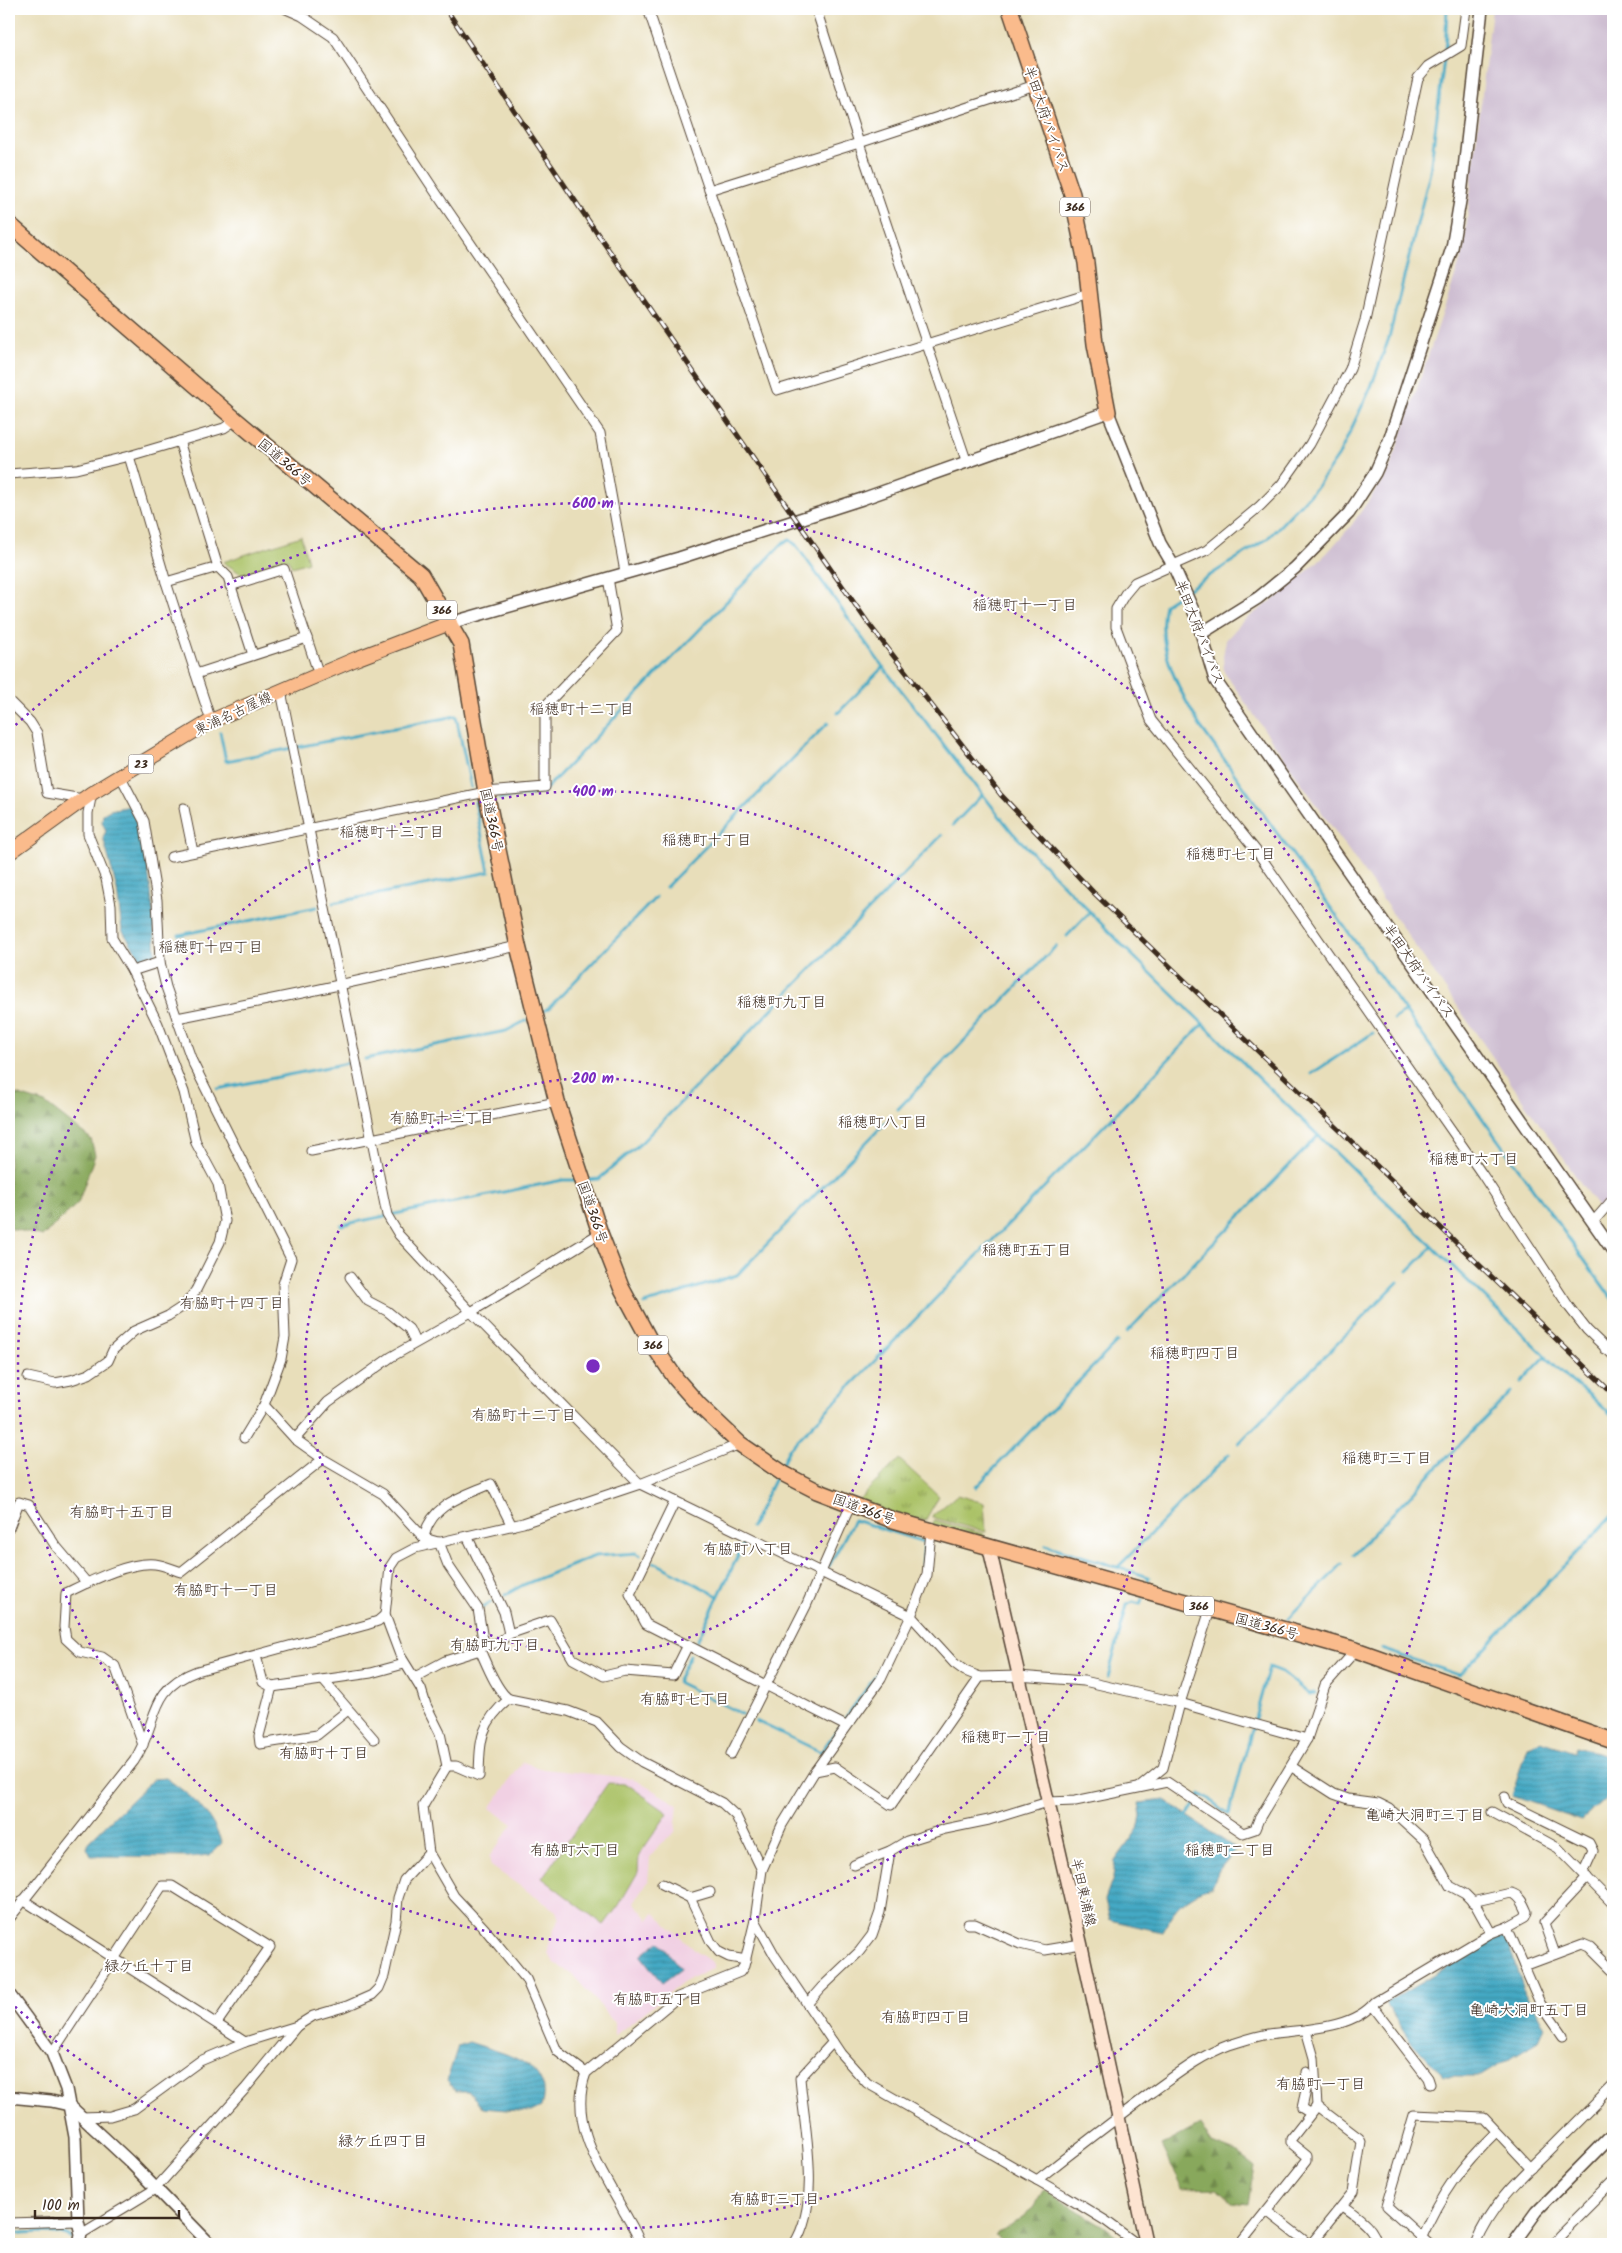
<svg xmlns="http://www.w3.org/2000/svg" width="1622" height="2253" font-family="Kalam,'Klee One',sans-serif">
	<style>
		.built { fill: #f1d0e3 }
		.industrial { fill: #cebed1 }
		.grass { fill: url(#grass-tufts); stroke: #737642 }
		.forest { fill: url(#forest-firs); stroke: #62693d }
		.green { fill: #abc267; stroke: #737642 }
		.water { fill: url(#water-rules); stroke: #406a71 }
		.lines { fill: none; stroke-linecap: round; stroke-linejoin: round }
		.stream { stroke: #44a9c4; stroke-width: 3 }
		.minor-casing { stroke: #554535; stroke-width: 11 }
		.tertiary-casing { stroke: #554535; stroke-width: 14 }
		.secondary-casing { stroke: #554535; stroke-width: 15 }
		.primary-casing { stroke: #554535; stroke-width: 16 }
		.trunk-casing { stroke: #554535; stroke-width: 18 }
		.minor { stroke: #fff; stroke-width: 9 }
		.tertiary { stroke: #fff; stroke-width: 11 }
		.secondary { stroke: #fde4d1; stroke-width: 12 }
		.primary { stroke: #fabb8c; stroke-width: 14 }
		.trunk { stroke: #fabb8c; stroke-width: 15 }
		.rail-casing { stroke: #3b2a1e; stroke-width: 5 }
		.rail { stroke: #fff; stroke-width: 3; stroke-dasharray: 9; stroke-linecap: butt }
		.ring { fill: none; stroke: #7b2cbf; stroke-width: 2.5; stroke-dasharray: 2.5 5 }
		.labels { text-anchor: middle; stroke-width: 4; stroke-linejoin: round; paint-order: stroke }
		.shield { fill: #fff; stroke: #766a62; stroke-width: 1 }
		.shield-label { font-size: 12px; font-weight: bold; fill: #3b2a1e }
		.street-label { font-size: 14px; fill: #3b2a1e; stroke: #fff }
		.neighbourhood-label { font-size: 15px; fill: #3b2a1e; stroke: #fff }
		.centre { fill: #7b2cbf; stroke: #fff; stroke-width: 2.5 }
		.ring-label { font-size: 15px; text-anchor: middle; font-weight: bold; fill: #7b2cbf; stroke: #fff; stroke-width: 4; stroke-linejoin: round; paint-order: stroke }
	</style>
	<defs>
		<pattern id="grass-tufts" width="24" height="20" patternUnits="userSpaceOnUse" patternTransform="scale(1.25)"><rect width="24" height="20" fill="#abc267"/><path d="M3 7l-1-3M5 7V3M7 7l1-3M15 17l-1-3M17 17v-4M19 17l1-3" fill="none" stroke="#8c9e54"/></pattern>
		<pattern id="forest-firs" width="22" height="20" patternUnits="userSpaceOnUse" patternTransform="scale(1.25)"><rect width="22" height="20" fill="#88a85c"/><path d="M5 1l3.5 6h-7zM16 11l3.5 6h-7z" fill="#70894b"/></pattern>
		<pattern id="water-rules" width="6" height="5" patternUnits="userSpaceOnUse" patternTransform="scale(1.25)"><rect width="6" height="5" fill="#44a9c4"/><path d="M0 2.5h6" fill="none" stroke="#3a8a9f"/></pattern>
	</defs>
	<rect width="100%" height="100%" fill="#fff"/>
	<filter id="ink" filterUnits="userSpaceOnUse"><feTurbulence type="fractalNoise" baseFrequency=".02" numOctaves="2"/><feDisplacementMap in="SourceGraphic" scale="10" xChannelSelector="R" yChannelSelector="G"/><feConvolveMatrix kernelMatrix="1 2 1 2 8 2 1 2 1" color-interpolation-filters="sRGB"/></filter>
	<filter id="wash" filterUnits="userSpaceOnUse"><feTurbulence type="fractalNoise" baseFrequency=".0096" numOctaves="4" result="noise"/><feDisplacementMap in="SourceGraphic" scale="20" xChannelSelector="R" yChannelSelector="G"/><feGaussianBlur stdDeviation="1.12" result="paint"/><feColorMatrix in="noise" values="0 0 0 0 0 0 0 0 0 0 0 0 0 0 0 0 0 1.4 0 .05"/><feComposite in="paint" operator="in"/></filter>
	<g filter="url(#wash)">
		<rect width="100%" height="100%" fill="#e8deba"/>
		<path class="built" d="M523,1762L543,1769L632,1778L678,1805L675,1832L659,1845L650,1858L648,1881L634,1902L648,1919L655,1913L698,1953L712,1962L714,1968L683,1982L614,2036V2023L604,2010L572,1974L555,1964L548,1953V1943L559,1919L556,1911L491,1866L489,1857L513,1824L490,1808Z"/>
		<path class="industrial" d="M1492,9H1613V1209L1605,1218L1224,672L1223,656L1226,640L1242,622L1285,591L1326,554L1351,526L1389,471L1463,253Z"/>
		<g class="grass">
			<path d="M899,1459L939,1496L925,1521L911,1519L856,1502Z"/>
			<path d="M957,1495L984,1503L986,1532L931,1517Z"/>
			<path d="M934,1520L984,1534L982,1539L932,1525Z"/>
		</g>
		<g class="forest">
			<path d="M9,1092L45,1103L91,1139L95,1155L78,1203L43,1236L9,1228Z"/>
			<path d="M1200,2125L1212,2144L1238,2154L1254,2166L1248,2204L1232,2202L1217,2188L1183,2189L1161,2146Z"/>
			<path d="M1044,2190L1104,2226L1127,2244H1004L995,2236L1033,2208Z"/>
		</g>
		<g class="green">
			<path d="M301,536L308,562L292,567L288,559L243,575L223,562Z"/>
			<path d="M608,1783L627,1784L668,1813L639,1855L638,1872L619,1905L604,1925L542,1878Z"/>
		</g>
		<g class="water">
			<path d="M129,806C149,843 154,913 156,956L142,961L122,930L117,890L103,837L106,831L102,822L103,814L110,810Z"/>
			<path d="M1541,1741L1574,1752L1576,1746L1613,1759V1792L1582,1820L1512,1796L1527,1746Z"/>
			<path d="M166,1778C193,1797 210,1812 222,1843L210,1855L189,1857L91,1856L87,1848L90,1840L153,1779Z"/>
			<path d="M1165,1800L1236,1849L1219,1870L1212,1886C1184,1898 1177,1906 1162,1932L1110,1920L1105,1900L1113,1878L1115,1861L1138,1829L1141,1816L1139,1803Z"/>
			<path d="M1505,1933L1522,1985L1544,2028L1538,2041L1481,2076H1443L1407,2037L1386,2004Z"/>
			<path d="M659,1941L681,1969L662,1983L641,1956Z"/>
			<path d="M469,2042C501,2053 555,2062 541,2107L531,2112L483,2108L468,2091H456L447,2080L458,2046Z"/>
		</g>
		<g class="lines">
			<g class="stream">
				<path d="M1445,53L1447,9"/>
				<path d="M1444,59L1430,172L1389,338L1371,387L1339,455L1316,488L1267,539L1165,604C1155,647 1179,690 1200,726L1613,1300"/>
				<path d="M838,713L883,667"/>
				<path d="M220,732L226,761L456,716L471,787"/>
				<path d="M499,799L542,793L784,542L790,540L796,545L883,667L1012,832L1126,949L1572,1382L1592,1397L1613,1417"/>
				<path d="M953,825L982,795"/>
				<path d="M666,887L828,723"/>
				<path d="M333,903L489,872L475,802"/>
				<path d="M179,935L317,907"/>
				<path d="M1067,936L1090,912"/>
				<path d="M544,1011L550,1007L656,897"/>
				<path d="M1394,1019L1404,1012"/>
				<path d="M365,1059L506,1031L527,1020"/>
				<path d="M1311,1074L1373,1033"/>
				<path d="M218,1089L348,1063"/>
				<path d="M898,1109L1056,946"/>
				<path d="M586,1180L599,1179L641,1143L942,835"/>
				<path d="M341,1225L563,1180H577"/>
				<path d="M1408,1271L1432,1247"/>
				<path d="M644,1304L737,1275L888,1120"/>
				<path d="M1127,1332L1318,1136"/>
				<path d="M1521,1382L1546,1356"/>
				<path d="M1239,1443L1398,1282"/>
				<path d="M781,1466L789,1449L1203,1024"/>
				<path d="M976,1487L1117,1342"/>
				<path d="M751,1527L777,1474"/>
				<path d="M1046,1545L1149,1577L1148,1581"/>
				<path d="M1353,1554L1511,1392"/>
				<path d="M654,1562L718,1596"/>
				<path d="M1118,1567L1229,1454"/>
				<path d="M505,1595L523,1585L595,1556L636,1553L640,1555"/>
				<path d="M483,1607L491,1602"/>
				<path d="M1289,1618L1342,1564"/>
				<path d="M697,1641L744,1543"/>
				<path d="M1381,1649L1459,1675L1613,1515"/>
				<path d="M690,1655L677,1682L742,1714"/>
				<path d="M1108,1677L1127,1605L1133,1602L1140,1604L1142,1599"/>
				<path d="M756,1721L821,1752L875,1677L905,1618L922,1574L924,1542L854,1520L829,1566"/>
				<path d="M1186,1818L1201,1794L1229,1814L1269,1667L1282,1672L1309,1694L1316,1693"/>
				<path d="M9,2234C29,2233 59,2228 76,2241"/>
			</g>
		</g>
	</g>
	<g filter="url(#ink)">
		<g class="lines">
			<g class="minor-casing">
				<g id="minor">
					<path d="M286,9L302,16L333,37L436,193L600,433L625,572"/>
					<path d="M648,9L777,390L1089,294"/>
					<path d="M816,9L859,143L967,463"/>
					<path d="M1466,9L1461,46L1428,66L1418,78L1365,320L1350,369L1310,444L1281,485L1260,506L1207,550L1135,582L1125,594L1116,609V627L1151,720L1258,853L1482,1174L1569,1307L1587,1330L1613,1355"/>
					<path d="M709,190L859,143L1035,85"/>
					<path d="M179,441L218,567L228,577L253,655"/>
					<path d="M129,456L166,582L211,721"/>
					<path d="M9,474L76,469L129,456L224,428L236,420"/>
					<path d="M166,582L218,567"/>
					<path d="M230,586L284,569L319,675"/>
					<path d="M196,674L307,638"/>
					<path d="M281,691L387,1215L399,1235L471,1312L640,1484L911,1616L954,1663L965,1671L980,1677L1018,1676L1084,1681L1180,1703L1307,1739"/>
					<path d="M9,701L30,722L37,733L47,793L83,799"/>
					<path d="M121,777L144,821L157,900L160,962L166,987L192,1061L291,1259L283,1284L285,1337L281,1359L264,1405L244,1438"/>
					<path d="M184,808L193,852"/>
					<path d="M171,857L486,792L545,787V706L617,631L608,578"/>
					<path d="M132,971L160,962"/>
					<path d="M177,1018L302,993L518,946"/>
					<path d="M311,1151L557,1102"/>
					<path d="M1594,1221L1613,1199"/>
					<path d="M350,1277L368,1301L387,1311L409,1329L415,1342"/>
					<path d="M1605,1349L1613,1340"/>
					<path d="M28,1377L55,1383L71,1380L89,1374L108,1361L113,1350L134,1331L168,1316L185,1305L196,1290L220,1242L225,1221L218,1184L196,1143L184,1092L158,1024L132,971L112,938L111,905L106,879L88,834V813L92,793"/>
					<path d="M264,1405L295,1439L323,1459L383,1494L424,1538L438,1542"/>
					<path d="M295,1439L328,1402L391,1357L471,1312L600,1233"/>
					<path d="M675,1501L630,1594L646,1624L846,1726"/>
					<path d="M9,1528L19,1502L29,1505L55,1545L87,1583"/>
					<path d="M467,1536L504,1612L509,1634"/>
					<path d="M424,1538C430,1504 464,1496 491,1484L512,1526"/>
					<path d="M439,1542L448,1565L478,1609L484,1646L480,1650C486,1663 497,1692 509,1699"/>
					<path d="M484,1646L500,1642L509,1634L550,1620L573,1659L604,1676L625,1671L673,1675L688,1645"/>
					<path d="M256,1656L263,1682L272,1687L259,1736L260,1744L317,1735L348,1710"/>
					<path d="M415,1677L445,1661L480,1650"/>
					<path d="M323,1680L374,1739"/>
					<path d="M272,1687L371,1673L404,1664"/>
					<path d="M143,1745L115,1666L102,1657L80,1652L66,1639L64,1627L66,1593C89,1582 129,1561 155,1564C164,1565 172,1569 181,1572L323,1459"/>
					<path d="M731,1754L806,1606L850,1506"/>
					<path d="M447,1766H456L479,1776C480,1740 480,1723 509,1699L568,1711L597,1722L621,1747L642,1762L722,1803L736,1816L762,1870"/>
					<path d="M1292,1767L1334,1794L1348,1799L1378,1803L1390,1809L1424,1840L1450,1886L1465,1894L1475,1904L1491,1933"/>
					<path d="M815,1771L835,1767L891,1805L980,1677"/>
					<path d="M1140,1787L1163,1768L1180,1703L1210,1610"/>
					<path d="M1505,1797L1507,1803L1589,1843L1593,1851L1583,1873"/>
					<path d="M1492,1812L1558,1848L1613,1904"/>
					<path d="M854,1865L890,1851"/>
					<path d="M662,1884L690,1898L711,1942L719,1952L729,1957L746,1960"/>
					<path d="M690,1898L710,1892"/>
					<path d="M23,1900L245,2042L297,2026L313,2016L347,2006L372,1995L379,1988L384,1976L396,1921L398,1898L404,1880L429,1853"/>
					<path d="M1472,1902L1511,1893C1520,1895 1524,1905 1527,1912L1525,1917L1507,1927"/>
					<path d="M9,1919L134,1761C159,1723 147,1689 197,1671L366,1625L378,1621L385,1615"/>
					<path d="M755,1920L775,1956L841,2054L867,2083L1065,2196L1106,2221L1137,2244"/>
					<path d="M968,1924H975L1020,1944L1045,1950L1081,1944"/>
					<path d="M1555,1954L1544,1923L1587,1877"/>
					<path d="M1524,1966L1583,1944L1590,1947L1613,1970"/>
					<path d="M807,2004L821,1988L859,1952L872,1935L880,1912L890,1851L907,1841L945,1829L989,1820L1048,1802L1075,1801L1167,1782L1243,1833L1255,1829L1259,1819L1307,1739L1325,1685L1356,1650"/>
					<path d="M1372,2005L1428,2078L1430,2084"/>
					<path d="M1306,2030L1314,2058L1317,2106"/>
					<path d="M52,2053L162,1886H172L270,1947L217,2023"/>
					<path d="M1306,2072L1308,2081L1302,2108L1310,2113"/>
					<path d="M586,2073L557,2051L526,1979L484,1928L454,1896L429,1853L423,1806L447,1766L440,1733L426,1705L421,1689L400,1655L385,1615L390,1567L396,1558L415,1548L523,1523L640,1484L740,1444"/>
					<path d="M82,2117L110,2116L134,2109L200,2061L245,2042"/>
					<path d="M1037,2180C1075,2150 1113,2121 1152,2092C1176,2075 1201,2055 1229,2045C1242,2041 1256,2036 1269,2034C1303,2029 1352,2030 1375,2002L1491,1933L1507,1927L1540,2003L1563,2036"/>
					<path d="M1343,2206C1355,2215 1376,2228 1376,2244"/>
					<path d="M1268,2212L1309,2244"/>
					<path d="M9,2223L78,2221"/>
					<path d="M81,2234L155,2189L245,2089L297,2026"/>
					<path d="M1421,2239C1441,2193 1460,2167 1496,2132"/>
					<path d="M640,2244C637,2232 629,2221 623,2210C600,2168 568,2122 586,2073L678,1997L740,1972L744,1966L755,1920L762,1870L782,1825L815,1771L881,1679L911,1616L927,1575L931,1531"/>
					<path d="M794,2244C822,2201 804,2126 800,2078L833,2042"/>
					<path d="M1240,2244L1307,2160V2156L1291,2143V2139L1317,2106L1359,2138L1361,2142L1353,2192L1311,2244"/>
					<path d="M1429,2244L1387,2206L1414,2115L1484,2118L1531,2168"/>
					<path d="M1475,2244C1490,2206 1519,2179 1548,2151C1570,2129 1591,2108 1613,2086"/>
					<path d="M1553,2244L1559,2236L1613,2182"/>
				</g>
			</g>
			<g class="tertiary-casing">
				<g id="tertiary">
					<path d="M450,623L679,558L862,499L1108,412L1160,543L1173,565L1197,619L1215,680L1613,1251"/>
					<path d="M1202,633L1258,598L1295,568L1349,513L1375,473L1389,441L1452,248L1461,195L1482,9"/>
					<path d="M9,1994L52,2053L66,2089L69,2105L129,2161L210,2244"/>
					<path d="M9,2097L51,2101L69,2105L75,2137L78,2221L81,2234L79,2244"/>
					<path d="M1513,2244L1537,2211L1613,2134"/>
				</g>
			</g>
			<g class="secondary-casing">
				<path id="secondary" d="M989,1547L1081,1944L1146,2244"/>
			</g>
			<g class="primary-casing">
				<path id="primary" d="M9,853L92,793L211,721L358,658L450,623"/>
			</g>
			<g class="trunk-casing">
				<g id="trunk">
					<path d="M1010,9L1072,194L1086,263L1095,344L1108,412"/>
					<path d="M9,224L236,420L421,575L461,644L486,792L518,946L557,1102L600,1233L621,1287L649,1339L676,1379L699,1405L740,1444L784,1474L817,1491L890,1519L1356,1650L1613,1741"/>
				</g>
			</g>
			<use href="#minor" class="minor"/>
			<use href="#tertiary" class="tertiary"/>
			<use href="#secondary" class="secondary"/>
			<use href="#primary" class="primary"/>
			<use href="#trunk" class="trunk"/>
			<g class="rail-casing">
				<path id="rail" d="M446,9L590,223L868,623L1001,795L1093,892L1613,1394"/>
			</g>
			<use href="#rail" class="rail"/>
		</g>
	</g>
	<g class="ring">
		<circle cx="593" cy="1366" r="288"/>
		<circle cx="593" cy="1366" r="575"/>
		<path d="M10 730A863 863 0 1 1 10 2002"/>
	</g>
	<g class="labels">
		<g class="shield">
			<rect x="1060" y="197.5" width="30" height="19" rx="4"/>
			<rect x="427" y="600.5" width="30" height="19" rx="4"/>
			<rect x="128.5" y="754.5" width="25" height="19" rx="4"/>
			<rect x="638" y="1335.5" width="30" height="19" rx="4"/>
			<rect x="1184" y="1596.5" width="30" height="19" rx="4"/>
		</g>
		<g class="shield-label">
			<text x="1075" y="211">366</text>
			<text x="442" y="614">366</text>
			<text x="141" y="768">23</text>
			<text x="653" y="1349">366</text>
			<text x="1199" y="1610">366</text>
		</g>
		<g class="street-label">
			<text transform="translate(1047 119) rotate(71)" y="5">半田大府パイパス</text>
			<text transform="translate(285 462) rotate(40)" y="5">国道366号</text>
			<text transform="translate(1200 632) rotate(69)" y="5">半田大府パイパス</text>
			<text transform="translate(233 713) rotate(-25)" y="5">東浦名古屋線</text>
			<text transform="translate(492 820) rotate(78)" y="5">国道366号</text>
			<text transform="translate(1419 971) rotate(55)" y="5">半田大府パイパス</text>
			<text transform="translate(593 1212) rotate(71)" y="5">国道366号</text>
			<text transform="translate(864 1509) rotate(20)" y="5">国道366号</text>
			<text transform="translate(1267 1626) rotate(15)" y="5">国道366号</text>
			<text transform="translate(1084 1892) rotate(77)" y="5">半田東浦線</text>
		</g>
		<g class="neighbourhood-label">
			<text x="1025" y="610">稲穂町十一丁目</text>
			<text x="582" y="714">稲穂町十二丁目</text>
			<text x="392" y="837">稲穂町十三丁目</text>
			<text x="707" y="845">稲穂町十丁目</text>
			<text x="1231" y="859">稲穂町七丁目</text>
			<text x="211" y="952">稲穂町十四丁目</text>
			<text x="782" y="1007">稲穂町九丁目</text>
			<text x="442" y="1123">有脇町十三丁目</text>
			<text x="883" y="1127">稲穂町八丁目</text>
			<text x="1474" y="1164">稲穂町六丁目</text>
			<text x="1027" y="1255">稲穂町五丁目</text>
			<text x="232" y="1308">有脇町十四丁目</text>
			<text x="1195" y="1358">稲穂町四丁目</text>
			<text x="524" y="1420">有脇町十二丁目</text>
			<text x="1387" y="1463">稲穂町三丁目</text>
			<text x="122" y="1517">有脇町十五丁目</text>
			<text x="748" y="1554">有脇町八丁目</text>
			<text x="226" y="1595">有脇町十一丁目</text>
			<text x="495" y="1650">有脇町九丁目</text>
			<text x="685" y="1704">有脇町七丁目</text>
			<text x="1006" y="1742">稲穂町一丁目</text>
			<text x="324" y="1758">有脇町十丁目</text>
			<text x="1425" y="1820">亀崎大洞町三丁目</text>
			<text x="575" y="1855">有脇町六丁目</text>
			<text x="1230" y="1855">稲穂町二丁目</text>
			<text x="149" y="1971">緑ケ丘十丁目</text>
			<text x="658" y="2004">有脇町五丁目</text>
			<text x="1529" y="2015">亀崎大洞町五丁目</text>
			<text x="926" y="2022">有脇町四丁目</text>
			<text x="1321" y="2089">有脇町一丁目</text>
			<text x="383" y="2146">緑ケ丘四丁目</text>
			<text x="775" y="2204">有脇町三丁目</text>
		</g>
	</g>
	<circle cx="593" cy="1366" r="8" class="centre"/>
	<g class="ring-label">
		<text x="593" y="508">600 m</text>
		<text x="593" y="796">400 m</text>
		<text x="593" y="1083">200 m</text>
	</g>
	<rect width="1622" height="2253" fill="none" stroke="#fff" stroke-width="30"/>
	<path d="M35 2210v8h144v-8" fill="none" stroke="#3b2a1e" stroke-width="2.5"/>
	<text x="42" y="2210" font-size="15" fill="#3b2a1e" stroke="#ffffff" stroke-width="4" paint-order="stroke">100 m</text>
</svg>
